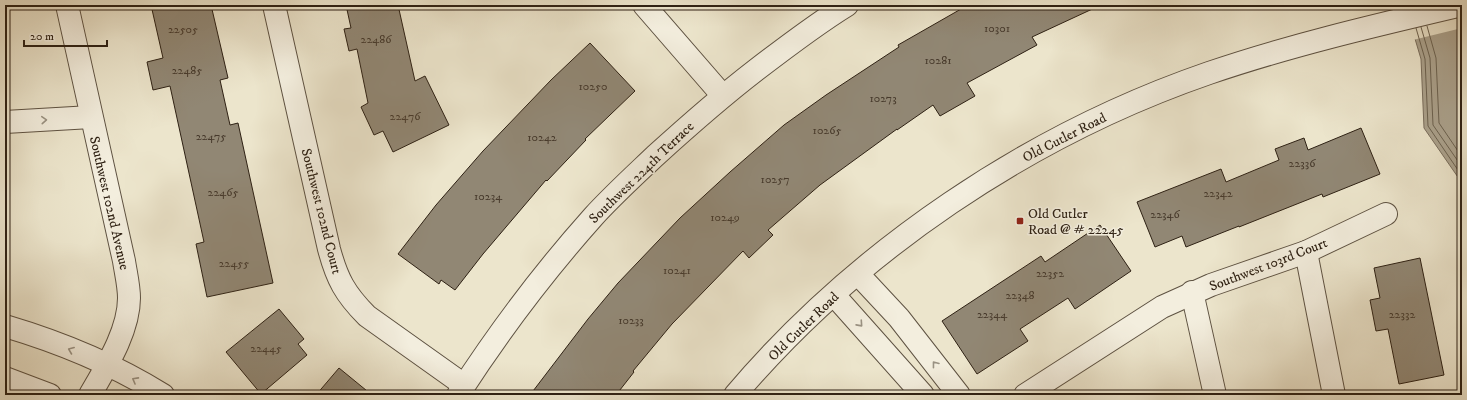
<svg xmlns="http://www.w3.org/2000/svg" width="1467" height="400" font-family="'IM FELL DW Pica',serif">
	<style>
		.water { fill: #aba28d; stroke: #796e5d }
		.pier { fill: #ece5cc }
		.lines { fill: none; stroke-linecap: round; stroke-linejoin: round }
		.shore { stroke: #6c6250; stroke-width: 1 }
		.building { fill: #918774; stroke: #2e2114 }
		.minor-casing { stroke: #5e5242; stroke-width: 24 }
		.minor { stroke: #f3eede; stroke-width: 22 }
		.oneway { stroke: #9a9283 }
		.poi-dot { fill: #8f2418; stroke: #f3eede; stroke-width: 1.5 }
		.labels { text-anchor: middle; stroke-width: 3; stroke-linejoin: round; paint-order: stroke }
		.number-label { font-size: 12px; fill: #473a2c }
		.street-label { font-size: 14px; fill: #2e2114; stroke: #f3eede }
		.poi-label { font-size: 14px; fill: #2e2114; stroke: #f3eede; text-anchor: start }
	</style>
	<rect width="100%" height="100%" fill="#ece5cc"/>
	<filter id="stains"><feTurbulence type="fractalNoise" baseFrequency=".005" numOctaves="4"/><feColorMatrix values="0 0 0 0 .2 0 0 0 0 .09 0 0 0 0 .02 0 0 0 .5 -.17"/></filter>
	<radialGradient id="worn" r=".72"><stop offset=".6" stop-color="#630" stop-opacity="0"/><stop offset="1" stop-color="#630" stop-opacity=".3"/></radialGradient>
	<path class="water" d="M1405,5H1462V183L1424,128L1421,59Z"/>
	<path class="pier" d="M1403,5H1462V28L1413,40Z"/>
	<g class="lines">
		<g class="shore">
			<path d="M1427,26L1436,58L1439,123L1462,157"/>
			<path d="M1421,27L1430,58L1433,125L1462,167"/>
			<path d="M1416,28L1425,59L1428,126L1462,176"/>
		</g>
	</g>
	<g class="building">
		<path d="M151,5H211L228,78L220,80L230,125L238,123L273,283L207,297L196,244L204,242L170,86L153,90L147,62L163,58Z"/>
		<path d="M346,5H398L415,81L425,76L449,125L393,152L383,131L374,135L361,107L368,103L357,49L349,51L344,29L351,28Z"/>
		<path d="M968,5H1101L1032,37L1037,45L967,83L975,96L940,116L933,105L897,130V129L820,185L768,230L773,235L749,258L743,251L672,324L633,371L634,372L616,395H530L588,319L618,283L680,218L730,172L784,125L826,95L899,47L898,45Z"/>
		<path d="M590,43L635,91L585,139L586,140L547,181L546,180L483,254L455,290L441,280L439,284L398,254L436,205L483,151L551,80Z"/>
		<path d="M1361,128L1380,174L1323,197L1322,194L1239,227V226L1186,247L1182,236L1155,247L1137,202L1221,169L1226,182L1279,160L1275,149L1304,138L1308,150Z"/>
		<path d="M1100,225L1131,271L1075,309L1068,298L1020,329L1028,341L977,374L942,321L1041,256L1045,262Z"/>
		<path d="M1420,258L1444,375L1399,384L1388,329L1376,331L1370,300L1380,298L1374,268Z"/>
		<path d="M279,309L304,339L298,344L307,355L261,394L226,352Z"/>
		<path d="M339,368L372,395H316Z"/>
	</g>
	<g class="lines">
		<g class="minor-casing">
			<g id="minor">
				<path d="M67,5L124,261C126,274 129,286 129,298C129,331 106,367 90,395"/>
				<path d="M274,5L329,249C337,279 345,294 367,316L464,385"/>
				<path d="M644,5L723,96"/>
				<path d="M5,122L91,117"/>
				<path d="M1306,252L1334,395"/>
				<path d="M858,274L899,318L959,395"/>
				<path d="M1192,292L1215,395"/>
				<path d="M834,295L923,395"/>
				<path d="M5,326C59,342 115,365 163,395"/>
				<path d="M5,378L50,395"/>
				<path d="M458,395C498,333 543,273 593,217C612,196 634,176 655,156C688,126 721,97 756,70C786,47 816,24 847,5"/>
				<path d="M735,395C858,250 1029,135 1209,73C1291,45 1377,25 1462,5"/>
				<path d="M1025,395L1162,307L1211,285L1306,252L1386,214"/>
			</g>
		</g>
		<use href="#minor" class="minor"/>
	</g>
	<defs><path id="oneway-chevron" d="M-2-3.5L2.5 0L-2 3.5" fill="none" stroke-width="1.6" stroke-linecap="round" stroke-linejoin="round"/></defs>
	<g class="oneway">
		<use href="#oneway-chevron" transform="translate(44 120) rotate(-4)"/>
		<use href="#oneway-chevron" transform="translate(860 324) rotate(48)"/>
		<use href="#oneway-chevron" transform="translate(71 350) rotate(-158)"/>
		<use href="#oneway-chevron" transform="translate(935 364) rotate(-128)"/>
		<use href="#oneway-chevron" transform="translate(135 380) rotate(-151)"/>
	</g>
	<rect class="poi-dot" x="1016" y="217" width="8" height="8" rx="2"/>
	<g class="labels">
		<g class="number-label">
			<text x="997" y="32">10301</text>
			<text x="183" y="33">22505</text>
			<text x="376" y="43">22486</text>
			<text x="938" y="64">10281</text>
			<text x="187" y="74">22485</text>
			<text x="593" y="90">10250</text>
			<text x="883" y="102">10273</text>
			<text x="405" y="120">22476</text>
			<text x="827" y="134">10265</text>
			<text x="211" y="140">22475</text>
			<text x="542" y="141">10242</text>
			<text x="1302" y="167">22336</text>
			<text x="775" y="183">10257</text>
			<text x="223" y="196">22465</text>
			<text x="1218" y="197">22342</text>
			<text x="488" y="200">10234</text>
			<text x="1165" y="218">22346</text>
			<text x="725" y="221">10249</text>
			<text x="234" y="267">22455</text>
			<text x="677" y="274">10241</text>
			<text x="1050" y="277">22352</text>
			<text x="1020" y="299">22348</text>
			<text x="992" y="318">22344</text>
			<text x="1402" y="318">22332</text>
			<text x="631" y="324">10233</text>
			<text x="266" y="352">22445</text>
		</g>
		<g class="street-label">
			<text transform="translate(1064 137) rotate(-27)" y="5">Old Cutler Road</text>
			<text transform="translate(641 172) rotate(-44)" y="5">Southwest 224th Terrace</text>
			<text transform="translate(110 203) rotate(77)" y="5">Southwest 102nd Avenue</text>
			<text transform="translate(322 211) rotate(76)" y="5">Southwest 102nd Court</text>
			<text transform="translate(1268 264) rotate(-21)" y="5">Southwest 103rd Court</text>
			<text transform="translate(803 326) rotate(-44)" y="5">Old Cutler Road</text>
		</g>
		<g class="poi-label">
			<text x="1028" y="218">Old Cutler<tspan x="1028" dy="16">Road @ # 22245</tspan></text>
		</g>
	</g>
	<rect width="1467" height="400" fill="none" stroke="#ece5cc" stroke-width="20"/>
	<rect x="6" y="6" width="1455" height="388" fill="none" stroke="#2e2114" stroke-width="2"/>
	<rect x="10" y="10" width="1447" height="380" fill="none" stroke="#2e2114"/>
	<path d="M24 40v6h83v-6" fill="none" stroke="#2e2114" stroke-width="2"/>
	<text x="30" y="40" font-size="12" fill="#2e2114" stroke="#f3eede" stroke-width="3" paint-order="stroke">20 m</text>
	<rect width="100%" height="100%" filter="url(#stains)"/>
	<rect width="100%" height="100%" fill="url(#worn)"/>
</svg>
